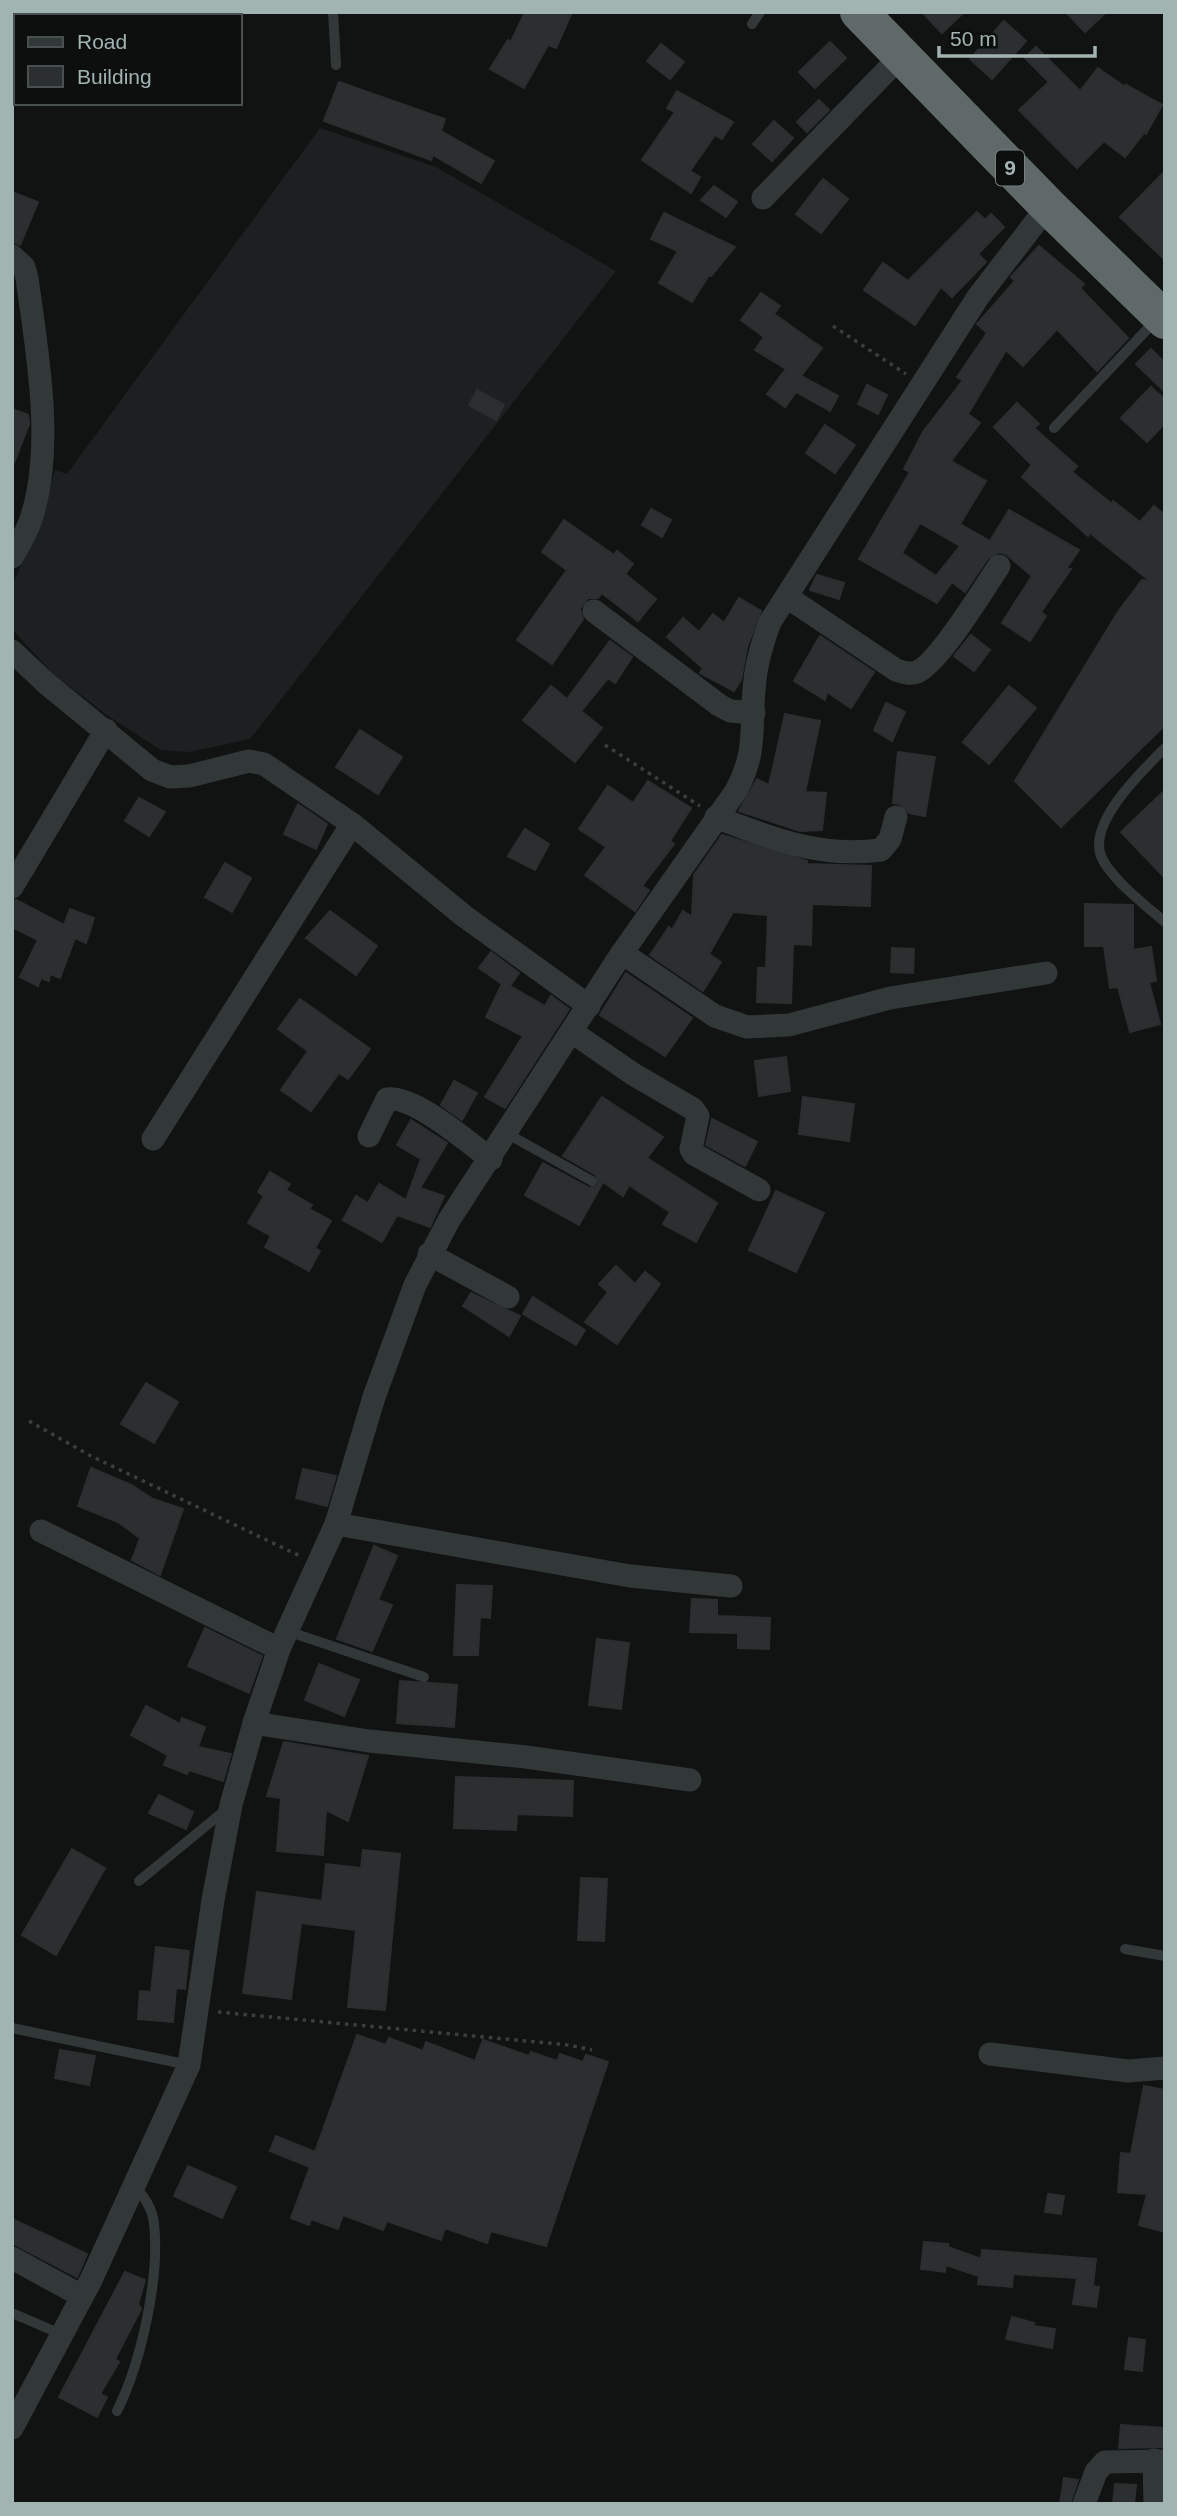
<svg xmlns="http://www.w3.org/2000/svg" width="1177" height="2516" font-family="Helvetica,sans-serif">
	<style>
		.built { fill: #1d2020 }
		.building { fill: #2c2f2f; stroke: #2b2e2f; stroke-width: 2; fill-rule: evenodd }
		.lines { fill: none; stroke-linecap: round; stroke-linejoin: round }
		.path { stroke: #383f3f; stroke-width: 3.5; stroke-dasharray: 3.5 5; stroke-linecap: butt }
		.lane { stroke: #323838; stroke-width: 10 }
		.street { stroke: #323838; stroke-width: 23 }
		.highway { stroke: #5e6968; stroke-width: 38 }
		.labels { text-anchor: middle; stroke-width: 7; stroke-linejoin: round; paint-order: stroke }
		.shield { fill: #0d0e0e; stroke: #758281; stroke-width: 2 }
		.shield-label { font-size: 21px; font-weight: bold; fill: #a2b4b2 }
	</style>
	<rect width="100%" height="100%" fill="#111313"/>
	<path class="built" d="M320,128L436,167L616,271L250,739L189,752L161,750L111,718L52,673L12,629V586L40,519L55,470L67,474Z"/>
	<g class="building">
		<path d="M525,12H572L556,48L548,45L524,88L490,69L508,40L511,42Z"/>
		<path d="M922,12H964L942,33Z"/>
		<path d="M1066,12H1106L1085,32Z"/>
		<path d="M1004,21L1026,41L992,79L970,59Z"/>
		<path d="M830,42L846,58L815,88L799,72Z"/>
		<path d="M661,44L684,62L670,79L647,61Z"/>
		<path d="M1036,47L1080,91L1098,68L1125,87L1126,85L1162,105L1146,134L1144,133L1125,157L1104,141L1077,168L1019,110L1049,82L1025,58Z"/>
		<path d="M339,82L445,119L441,131L494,161L481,183L433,155L431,160L324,121Z"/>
		<path d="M677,91L733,122L722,139L715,135L690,171L700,177L691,193L642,160L675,112L667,108Z"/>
		<path d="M819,100L829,110L807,132L797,122Z"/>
		<path d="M774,121L793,138L772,161L753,144Z"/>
		<path d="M1165,171V260L1120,217Z"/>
		<path d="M823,179L848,199L821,233L796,214Z"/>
		<path d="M714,186L737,202L726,217L701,200Z"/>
		<path d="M12,192L38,202L20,245L12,242Z"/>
		<path d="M977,212L985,220L991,214L1004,227L978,254L986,262L952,297L941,287L915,325L864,290L883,263L908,281Z"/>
		<path d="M664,213L735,247L711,276L709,275L692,302L659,283L678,251L651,239Z"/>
		<path d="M1039,246L1084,284L1080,288L1128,338L1097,371L1057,329L1023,366L1006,350L968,414L980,423L951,461L986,481L960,524L990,541L1009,510L1079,550L1066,569H1071L1041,612L1046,616L1030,641L1002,623L1032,576L1006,554L999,552L988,558L965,592L952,582L937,603L859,559L910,472L904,469L923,432L963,380L957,377L987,333L977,324L1015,281L1011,277ZM920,523L960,546L936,576L902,553Z"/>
		<path d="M761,293L780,306L774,314L822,348L801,376L838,396L830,411L796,392L785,407L767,394L786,369L755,350L764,337L741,320Z"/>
		<path d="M1151,349L1165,363V392L1136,364Z"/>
		<path d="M867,385L887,395L878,414L858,404Z"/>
		<path d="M1151,387L1165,400V423L1147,442L1121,418Z"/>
		<path d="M477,390L504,405L496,420L469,405Z"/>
		<path d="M1017,403L1039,424L1034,428L1077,466L1072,472L1112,504L1113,501L1140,522L1154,506L1165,515V725L1061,827L1015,781L1118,612L1142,580L1150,581L1090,533L1088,536L1022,477L1032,465L994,427Z"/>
		<path d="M12,409L28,415L29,424L14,463Z"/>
		<path d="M825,425L855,445L835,473L806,453Z"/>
		<path d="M651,509L671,520L662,537L642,525Z"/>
		<path d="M564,520L614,555L617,551L633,564L625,574L656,599L638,621L602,593L598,598H588L580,609L583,619L552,664L517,640L567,570L542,552Z"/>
		<path d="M817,575L844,583L839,599L810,590Z"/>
		<path d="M739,598L761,611L747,647L741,680L734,691L700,673L703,668L667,637L683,618L699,632L713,614L724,623Z"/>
		<path d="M971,635L990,650L974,671L954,656Z"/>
		<path d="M820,636L874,672L851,708L827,692L825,700L794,681Z"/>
		<path d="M610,641L632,657L615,683L608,678L581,711L602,728L575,762L523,720L551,686L567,699Z"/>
		<path d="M1009,686L1036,708L989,764L963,742Z"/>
		<path d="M886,703L905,712L892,741L874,730Z"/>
		<path d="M785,714L820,721L805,792L826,793L822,830L800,831L739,811L757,779L769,785Z"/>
		<path d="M360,730L402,757L378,794L336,767Z"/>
		<path d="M898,752L935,757L925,816L909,813L900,804L893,803Z"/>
		<path d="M648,781L691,808L670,841L674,844L642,886L649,890L635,911L585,875L606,847L579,829L608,786L633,803Z"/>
		<path d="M1165,790V878L1121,832Z"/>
		<path d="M139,798L165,812L149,836L125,821Z"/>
		<path d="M298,804L327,824L316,849L284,834Z"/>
		<path d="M525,829L549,844L535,870L508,856Z"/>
		<path d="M722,835L807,861V864L871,866L870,906L812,904L811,945L793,944L791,1003L757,1002L758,968H766L768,915L733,912L709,954L721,962L703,991L650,955L669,927L672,930L683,911L692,917L694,875Z"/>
		<path d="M225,863L251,878L232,912L205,897Z"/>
		<path d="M16,900L64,925L70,909L94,918L86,943L75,938L60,978L50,974L49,981L41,978L38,986L20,977L38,940L12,927V901Z"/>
		<path d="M1085,904L1133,905V950L1151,947L1156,981L1149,982L1160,1024L1130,1032L1118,987L1110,988L1104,946H1085Z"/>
		<path d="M330,911L377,946L356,975L306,938Z"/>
		<path d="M892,948L914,949L913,973L891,972Z"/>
		<path d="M491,952L519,973L510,986L545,1006L551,996L569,1009L505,1108L485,1097L523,1036L486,1017L502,984L479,968Z"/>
		<path d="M626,973L692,1018L665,1056L600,1015Z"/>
		<path d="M300,999L370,1049L348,1079L339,1073L311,1111L281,1090L308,1051L278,1029Z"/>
		<path d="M786,1057L790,1091L759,1096L755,1061Z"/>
		<path d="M454,1081L477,1093L462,1120L441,1105Z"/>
		<path d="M602,1097L663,1137L647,1158L717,1203L696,1242L663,1224L670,1212L629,1185L623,1196L603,1182L579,1225L525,1195L543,1163L589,1188L598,1185L596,1175L563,1156Z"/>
		<path d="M803,1097L854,1104L849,1141L799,1134Z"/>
		<path d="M712,1119L757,1142L745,1166L706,1145Z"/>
		<path d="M411,1120L447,1143L420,1188L444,1196L430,1227L397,1215L382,1242L343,1220L356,1196L368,1203L379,1184L406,1200L421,1159L397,1145Z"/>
		<path d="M270,1172L290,1184L286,1190L312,1205L309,1209L331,1221L315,1248L320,1251L309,1271L265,1247L271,1236L248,1223L264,1196L258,1192Z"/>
		<path d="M776,1191L824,1213L796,1272L749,1250Z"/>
		<path d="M616,1266L635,1284L645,1272L660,1284L617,1344L585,1322L608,1292L599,1284Z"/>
		<path d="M471,1293L520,1316L509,1336L463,1306Z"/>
		<path d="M533,1297L585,1330L576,1345L523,1314Z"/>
		<path d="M146,1383L178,1402L154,1443L121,1424Z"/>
		<path d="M91,1468L131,1485L153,1499L183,1509L160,1575L132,1560L140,1538L118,1522L78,1506Z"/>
		<path d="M303,1469L336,1476L327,1506L296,1498Z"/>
		<path d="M374,1546L397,1556L378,1600L392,1605L372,1651L337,1639Z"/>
		<path d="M457,1585L492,1586L490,1618L480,1617L478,1655H454Z"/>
		<path d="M692,1599L717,1600V1616L770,1618L769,1649L738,1648V1633L690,1632Z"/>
		<path d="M205,1628L262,1656L249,1693L188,1666Z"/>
		<path d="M597,1639L629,1643L621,1709L589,1705Z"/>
		<path d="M319,1664L359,1680L344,1716L305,1700Z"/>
		<path d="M400,1681L457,1685L454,1727L397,1723Z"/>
		<path d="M146,1706L180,1724L182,1718L205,1727L198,1747L231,1754L223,1781L189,1770L187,1774L164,1765L168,1755L131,1735Z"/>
		<path d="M284,1742L368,1756L348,1821L326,1810L323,1855L277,1851L281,1798L267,1796Z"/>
		<path d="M456,1777L573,1781L572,1816L517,1814L516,1830L454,1828Z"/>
		<path d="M159,1795L193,1812L186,1829L149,1813Z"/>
		<path d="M72,1849L105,1868L56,1955L22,1935Z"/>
		<path d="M363,1850L400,1854L385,2010L348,2007L356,1930L301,1923L291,1999L243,1993L257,1892L322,1901L326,1864L361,1868Z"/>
		<path d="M581,1878L607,1879L604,1941L578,1940Z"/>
		<path d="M156,1947L189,1951L185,1989L176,1988L173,2022L138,2019L140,1991L151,1992Z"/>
		<path d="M357,2035L386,2045L389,2038L423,2051L426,2042L475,2061L483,2040L529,2056L531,2052L557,2061L560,2054L583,2062L586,2055L608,2062L546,2246L491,2231L487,2243L445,2228L441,2240L387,2221L383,2230L343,2215L338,2229L311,2219L309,2225L291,2218L310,2167L270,2151L276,2136L315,2152Z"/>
		<path d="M60,2050L95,2056L89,2085L55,2078Z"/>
		<path d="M1144,2086L1165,2090V2232L1139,2225L1147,2194L1118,2192L1121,2153L1131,2154Z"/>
		<path d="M188,2166L236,2187L222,2218L174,2196Z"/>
		<path d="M1048,2194L1064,2196L1061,2214L1045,2212Z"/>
		<path d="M12,2219L87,2254L77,2277L12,2243Z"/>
		<path d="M924,2242L948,2244V2247L981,2259L982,2250L1096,2259L1093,2286L1099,2287L1096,2307L1073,2304L1077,2278L1013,2274L1012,2287L978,2284L979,2276L946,2265L945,2272L921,2269Z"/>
		<path d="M125,2272L145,2280L138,2304L141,2309L115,2359L119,2362L100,2394L107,2397L97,2417L59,2397Z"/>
		<path d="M1012,2317L1034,2323L1033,2326L1055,2329L1052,2348L1006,2339Z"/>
		<path d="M1129,2338L1145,2340L1142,2371L1125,2369Z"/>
		<path d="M1121,2425L1165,2428V2447L1119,2448Z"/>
		<path d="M1064,2478L1078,2480L1070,2504H1060Z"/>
		<path d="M1115,2484L1136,2485L1134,2504H1113Z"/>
	</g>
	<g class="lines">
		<g class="path">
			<path d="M833,326L906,374"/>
			<path d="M605,745L700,806"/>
			<path d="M29,1421L91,1456L300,1556"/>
			<path d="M218,2012L569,2045L592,2050"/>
		</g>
		<g class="lane">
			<path d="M333,12L336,65"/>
			<path d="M752,24L760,12"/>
			<path d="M1054,428L1155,321"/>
			<path d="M1165,748C1143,770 1088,822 1101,856C1110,878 1146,906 1165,922"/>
			<path d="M508,1134L592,1181"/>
			<path d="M287,1631L424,1677"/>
			<path d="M139,1881L229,1807"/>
			<path d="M1125,1949L1165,1956"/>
			<path d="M12,2028L189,2065"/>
			<path d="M12,2313L63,2335"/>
			<path d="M117,2411C141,2363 160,2278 154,2224C153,2209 144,2197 135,2186"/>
		</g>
		<g class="street">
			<path d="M763,198L901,56"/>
			<path d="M12,256L24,267L27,278C37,352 55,447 31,519C27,532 19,545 12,557"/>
			<path d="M787,597L896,670C903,672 909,675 917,672C939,663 984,588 999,566"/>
			<path d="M594,611L719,705L730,711L754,713"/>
			<path d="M12,651L46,683L152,770L170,777L189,776L249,761L264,764L352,824L464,916L589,1006"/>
			<path d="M716,817C771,839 821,858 881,850L890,839L896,817"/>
			<path d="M12,887L106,730"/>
			<path d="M622,953L715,1016L747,1027L789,1025L890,998L1046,973"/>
			<path d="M572,1032L633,1074L693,1109L698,1116L691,1149L694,1154L759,1190"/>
			<path d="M369,1136L387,1099C416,1096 467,1142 491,1159"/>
			<path d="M153,1139L352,824"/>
			<path d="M429,1254L508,1297"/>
			<path d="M336,1524L630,1576L731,1586"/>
			<path d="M41,1531L279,1649"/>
			<path d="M254,1723L369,1741L526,1757L690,1780"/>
			<path d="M990,2054L1128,2071L1165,2068"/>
			<path d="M12,2258L82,2296"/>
			<path d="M12,2428L91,2280L189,2065L213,1900L231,1805L254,1723L279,1649L336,1524L374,1397L415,1285L449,1220L622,953L736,791C759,748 749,725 755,680C757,659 763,641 770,622L978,297L1048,206"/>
			<path d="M1154,2460L1155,2504"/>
			<path d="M1084,2504L1096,2472L1105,2462L1165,2461"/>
		</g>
		<path class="highway" d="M859,12L1048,206L1165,320"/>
	</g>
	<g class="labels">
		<rect class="shield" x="996" y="150.5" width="28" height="35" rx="5"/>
		<g class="shield-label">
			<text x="1010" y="175">9</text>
		</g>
	</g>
	<rect width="1177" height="2516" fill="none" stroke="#a2b4b2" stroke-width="28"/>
	<rect x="14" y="14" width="228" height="91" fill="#0d0e0e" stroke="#495050" stroke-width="2"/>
	<rect x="28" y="37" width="35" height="10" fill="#323838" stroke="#495050" stroke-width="2"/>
	<text x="77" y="49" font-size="21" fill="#a2b4b2">Road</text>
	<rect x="28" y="66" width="35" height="21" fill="#2c2f2f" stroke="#495050" stroke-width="2"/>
	<text x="77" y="84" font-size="21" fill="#a2b4b2">Building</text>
	<path d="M939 46v10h156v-10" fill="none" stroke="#a2b4b2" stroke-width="3.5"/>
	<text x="950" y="46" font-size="21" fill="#a2b4b2" stroke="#0d0e0e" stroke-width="5" paint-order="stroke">50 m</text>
</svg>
